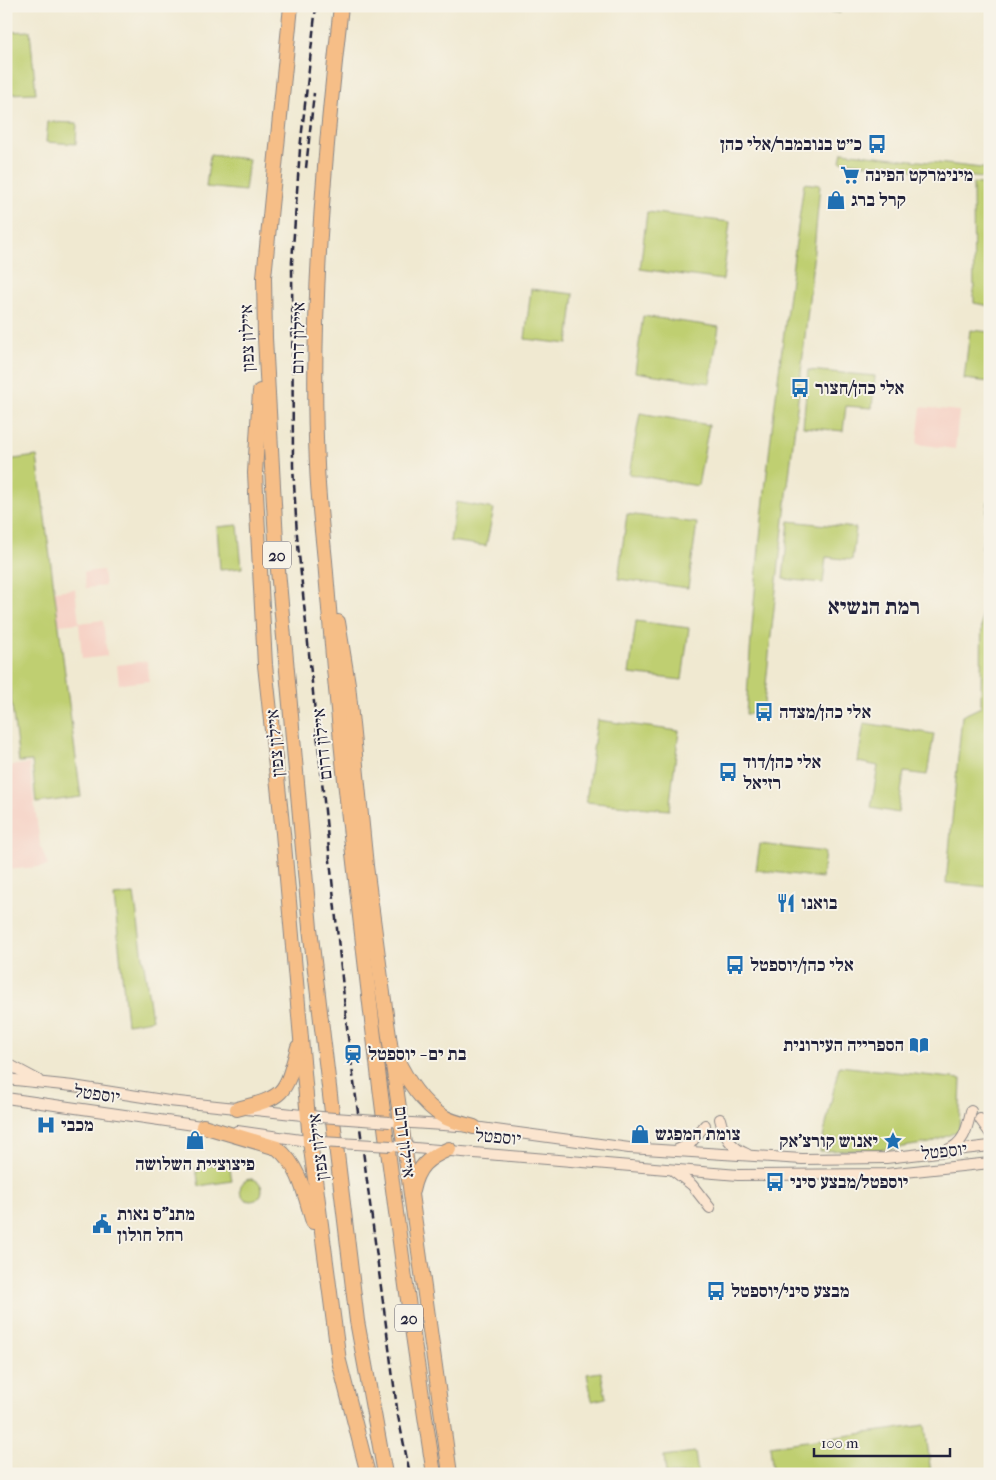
<svg xmlns="http://www.w3.org/2000/svg" width="996" height="1480" font-family="'IM FELL French Canon','Frank Ruhl Libre',serif">
	<style>
		.built { fill: #f6d1c5 }
		.green { fill: #bfcf71; stroke: #707856 }
		.lines { fill: none; stroke-linecap: round; stroke-linejoin: round }
		.secondary-casing { stroke: #898686; stroke-width: 12 }
		.highway-casing { stroke: #898686; stroke-width: 16 }
		.secondary { stroke: #fbe5cf; stroke-width: 10 }
		.highway { stroke: #f6be87; stroke-width: 14 }
		.rail { stroke: #22223b; stroke-width: 2.5; stroke-dasharray: 8 4; stroke-linecap: butt }
		.secondary-bridge-casing { stroke: #898686; stroke-width: 12; stroke-linecap: butt }
		.secondary-bridge { stroke: #fbe5cf; stroke-width: 10 }
		.labels { text-anchor: middle; stroke-width: 4; stroke-linejoin: round; paint-order: stroke }
		.shield { fill: #f7f3e8; stroke: #62616f; stroke-width: 1 }
		.shield-label { font-size: 16px; font-weight: bold; fill: #22223b }
		.poi-label { font-size: 18px; font-weight: bold; fill: #22223b; stroke: #f7f3e8; text-anchor: start }
		.street-label { font-size: 18px; fill: #22223b; stroke: #f7f3e8 }
		.district-label { font-size: 22px; font-weight: bold; fill: #22223b; stroke: #f7f3e8 }
	</style>
	<rect width="100%" height="100%" fill="#f7f3e8"/>
	<filter id="ink" filterUnits="userSpaceOnUse"><feTurbulence type="fractalNoise" baseFrequency=".02" numOctaves="2"/><feDisplacementMap in="SourceGraphic" scale="10" xChannelSelector="R" yChannelSelector="G"/><feConvolveMatrix kernelMatrix="1 2 1 2 8 2 1 2 1" color-interpolation-filters="sRGB"/></filter>
	<filter id="wash" filterUnits="userSpaceOnUse"><feTurbulence type="fractalNoise" baseFrequency=".0096" numOctaves="4" result="noise"/><feDisplacementMap in="SourceGraphic" scale="20" xChannelSelector="R" yChannelSelector="G"/><feGaussianBlur stdDeviation="1.12" result="paint"/><feColorMatrix in="noise" values="0 0 0 0 0 0 0 0 0 0 0 0 0 0 0 0 0 1.4 0 .05"/><feComposite in="paint" operator="in"/></filter>
	<g filter="url(#wash)">
		<rect width="100%" height="100%" fill="#f0e9d1"/>
		<g class="built">
			<path d="M921,407L959,411L955,449L917,444Z"/>
			<path d="M103,570L105,586L86,588L84,572Z"/>
			<path d="M75,589L79,623L103,620L107,656L82,659L79,623L59,625L55,591Z"/>
			<path d="M147,661L149,681L119,684L117,665Z"/>
			<path d="M29,764L40,844L48,866L6,870V766Z"/>
		</g>
		<g class="green">
			<path d="M796,6H841L840,13Z"/>
			<path d="M30,31L36,93L6,94V32Z"/>
			<path d="M48,122L77,123L76,144L46,142Z"/>
			<path d="M842,152L990,169V179L840,161Z"/>
			<path d="M210,155L249,159L245,191L206,187Z"/>
			<path d="M804,183L820,185C805,362 780,537 763,714H746C756,536 780,359 804,183Z"/>
			<path d="M973,183L990,185V306L974,303Z"/>
			<path d="M647,212L730,222L723,280L640,269Z"/>
			<path d="M531,289L574,294L568,344L525,339Z"/>
			<path d="M643,316L719,327L710,383L635,372Z"/>
			<path d="M970,330L990,332V382L964,379Z"/>
			<path d="M808,370L875,376L872,408L846,406L843,431L803,427Z"/>
			<path d="M640,413L709,425L698,486L629,474Z"/>
			<path d="M37,456L81,797L36,803L32,761L19,762L6,658V460Z"/>
			<path d="M990,487V887L946,883L962,716L981,707L982,548Z"/>
			<path d="M456,502L494,509L486,546L450,541Z"/>
			<path d="M627,514L697,523L688,588L618,579Z"/>
			<path d="M789,521L856,528L852,560L826,557L823,583L783,579Z"/>
			<path d="M238,525L242,568L220,570L217,527Z"/>
			<path d="M636,621L689,628L682,680L629,674Z"/>
			<path d="M597,720L679,731L669,810L586,802Z"/>
			<path d="M864,723L934,734L927,775L904,772L898,813L871,808L878,766L858,762Z"/>
			<path d="M760,844L825,852L822,878L756,870Z"/>
			<path d="M134,894L152,1020L127,1024L114,896Z"/>
			<path d="M839,1066L961,1079L959,1131L930,1143L890,1149L820,1151Z"/>
			<path d="M229,1163L232,1181L199,1186L196,1168Z"/>
			<circle cx="251" cy="1190" r="11"/>
			<path d="M601,1372L606,1398L592,1401L587,1374Z"/>
			<path d="M925,1425L931,1474H773L770,1446Z"/>
			<path d="M695,1452L698,1474H666L664,1456Z"/>
		</g>
	</g>
	<g filter="url(#ink)">
		<g class="lines">
			<g class="secondary-casing">
				<g id="secondary">
					<path d="M6,1063L38,1080"/>
					<path d="M6,1079L73,1086L169,1101L321,1117"/>
					<path d="M6,1098L208,1127"/>
					<path d="M720,1119C724,1136 731,1148 747,1154"/>
					<path d="M980,1119L990,1133"/>
					<path d="M396,1122L474,1127L629,1148L802,1159L886,1158L990,1146"/>
					<path d="M237,1131L315,1142"/>
					<path d="M391,1146L738,1175L886,1174L990,1163"/>
					<path d="M677,1150L690,1144L705,1125"/>
					<path d="M947,1150C965,1143 967,1128 971,1111"/>
					<path d="M674,1171L692,1185L710,1208"/>
				</g>
			</g>
			<g class="highway-casing">
				<g id="highway">
					<path d="M291,6L264,277L265,338L277,559L310,928L357,1321L385,1474"/>
					<path d="M341,6C324,158 310,312 317,465C318,497 322,529 325,561C333,665 343,768 355,871C377,1073 402,1273 434,1474"/>
					<path d="M260,391L255,473L265,665L283,833L310,1141L339,1361L368,1474"/>
					<path d="M338,622L348,684L366,866L382,986L450,1474"/>
					<path d="M396,1057C406,1079 423,1105 444,1117C453,1122 464,1124 474,1127"/>
					<path d="M237,1109C286,1097 285,1094 298,1047"/>
					<path d="M203,1126L277,1148C300,1166 305,1196 313,1222"/>
					<path d="M412,1191C417,1167 427,1158 449,1149"/>
				</g>
			</g>
			<use href="#secondary" class="secondary"/>
			<use href="#highway" class="highway"/>
			<g class="rail">
				<path d="M316,6L300,149L292,262L293,466L297,535L348,1037L398,1416L410,1474"/>
				<path d="M306,168L314,93"/>
			</g>
			<g class="secondary-bridge-casing">
				<g id="secondary-bridge">
					<path d="M321,1117L390,1122"/>
					<path d="M321,1142L391,1146"/>
				</g>
			</g>
			<use href="#secondary-bridge" class="secondary-bridge"/>
		</g>
	</g>
	<defs>
		<g id="bus-bare" transform="scale(1.5)"><path d="M-5-6H5V4H4V6H2V4H-2V6H-4V4H-5ZM-3.5-4V0h7V-4ZM-3.5 1.2v1.5H-2V1.2ZM2 1.2v1.5H3.5V1.2Z" fill="#1f6fb2" stroke="#f7f3e8" stroke-width="2.5" paint-order="stroke"/></g>
		<g id="supermarket-bare" transform="scale(1.5)"><path d="M-6-5.5h2.5l.6 2H6L4.5 2H-2.5L-4.4-4H-6ZM-1.5 3.2a1.3 1.3 0 1 0 .1 0ZM3 3.2a1.3 1.3 0 1 0 .1 0Z" fill="#1f6fb2" stroke="#f7f3e8" stroke-width="2.5" paint-order="stroke"/></g>
		<g id="shop-bare" transform="scale(1.5)"><path d="M-5-2.5h2.3a2.7 3.5 0 0 1 5.4 0H5L5.5 6h-11ZM-1.5-2.5h3a1.5 2.3 0 0 0-3 0Z" fill="#1f6fb2" stroke="#f7f3e8" stroke-width="2.5" paint-order="stroke"/></g>
		<g id="restaurant-bare" transform="scale(1.5)"><path d="M-5-6h1v4h1v-4h1v4h1v-4h1v5L-1.5 .5V6h-2V.5L-5-1ZM5-6V6H3V1.5H1.5Q1.5-4 5-6Z" fill="#1f6fb2" stroke="#f7f3e8" stroke-width="2.5" paint-order="stroke"/></g>
		<g id="library-bare" transform="scale(1.5)"><path d="M-6-4Q-3-5.5-.7-3.5V5Q-3 3-6 4ZM6-4Q3-5.5 .7-3.5V5Q3 3 6 4Z" fill="#1f6fb2" stroke="#f7f3e8" stroke-width="2.5" paint-order="stroke"/></g>
		<g id="station-bare" transform="scale(1.5)"><path d="M-3-6H3Q5-6 5-4V2Q5 4 3 4L4.5 6H3L1.5 4h-3L-3 6H-4.5L-3 4Q-5 4-5 2V-4Q-5-6-3-6ZM-3.5-4v3h7v-3ZM-3.5 1v1.5H-2V1ZM2 1v1.5H3.5V1Z" fill="#1f6fb2" stroke="#f7f3e8" stroke-width="2.5" paint-order="stroke"/></g>
		<g id="hospital-bare" transform="scale(1.5)"><path d="M-5-5h3v3.5h4V-5h3V5h-3V1.5h-4V5h-3Z" fill="#1f6fb2" stroke="#f7f3e8" stroke-width="2.5" paint-order="stroke"/></g>
		<g id="sight-bare" transform="scale(1.5)"><path d="M0-6L1.8-2.2L6-1.7L2.9 1.2L3.7 5.4L0 3.3L-3.7 5.4L-2.9 1.2L-6-1.7L-1.8-2.2Z" fill="#1f6fb2" stroke="#f7f3e8" stroke-width="2.5" paint-order="stroke"/></g>
		<g id="civic-bare" transform="scale(1.5)"><path d="M-.6-6.5H3V-4.5H.6V-3L4-1V1h2V6H-6V1h2V-1L-.6-3ZM-1.2 2.5V6h2.4V2.5Z" fill="#1f6fb2" stroke="#f7f3e8" stroke-width="2.5" paint-order="stroke"/></g>
	</defs>
	<g fill-rule="evenodd">
		<use href="#bus-bare" x="877" y="144"/>
		<use href="#supermarket-bare" x="850" y="175"/>
		<use href="#shop-bare" x="836" y="200"/>
		<use href="#bus-bare" x="800" y="388"/>
		<use href="#bus-bare" x="764" y="712"/>
		<use href="#bus-bare" x="728" y="772"/>
		<use href="#restaurant-bare" x="786" y="903"/>
		<use href="#bus-bare" x="735" y="965"/>
		<use href="#library-bare" x="919" y="1045"/>
		<use href="#station-bare" x="353" y="1054"/>
		<use href="#hospital-bare" x="46" y="1125"/>
		<use href="#shop-bare" x="640" y="1134"/>
		<use href="#shop-bare" x="195" y="1140"/>
		<use href="#sight-bare" x="893" y="1141"/>
		<use href="#bus-bare" x="775" y="1182"/>
		<use href="#civic-bare" x="102" y="1224"/>
		<use href="#bus-bare" x="716" y="1291"/>
	</g>
	<g class="labels">
		<g class="shield">
			<rect x="263" y="541.5" width="28" height="27" rx="4"/>
			<rect x="395" y="1304.5" width="28" height="27" rx="4"/>
		</g>
		<g class="shield-label">
			<text x="277" y="561">20</text>
			<text x="409" y="1324">20</text>
		</g>
		<g class="poi-label">
			<text x="862" y="150" text-anchor="end">כ״ט בנובמבר/אלי כהן</text>
			<text x="865" y="181">מינימרקט הפינה</text>
			<text x="851" y="206">קרל ברג</text>
			<text x="815" y="394">אלי כהן/חצור</text>
			<text x="779" y="718">אלי כהן/מצדה</text>
			<text x="743" y="768">אלי כהן/דוד<tspan x="743" dy="21">רזיאל</tspan></text>
			<text x="801" y="909">בואנו</text>
			<text x="750" y="971">אלי כהן/יוספטל</text>
			<text x="904" y="1051" text-anchor="end">הספרייה העירונית</text>
			<text x="368" y="1060">בת ים - יוספטל</text>
			<text x="61" y="1131">מכבי</text>
			<text x="655" y="1140">צומת המפגש</text>
			<text x="878" y="1147" text-anchor="end">יאנוש קורצ'אק</text>
			<text x="195" y="1170" text-anchor="middle">פיצוציית השלושה</text>
			<text x="790" y="1188">יוספטל/מבצע סיני</text>
			<text x="117" y="1220">מתנ"ס נאות<tspan x="117" dy="21">רחל חולון</tspan></text>
			<text x="731" y="1297">מבצע סיני/יוספטל</text>
		</g>
		<g class="street-label">
			<text transform="translate(247 338) rotate(-92)" y="6">איילון צפון</text>
			<text transform="translate(298 338) rotate(-89)" y="6">איילון דרום</text>
			<text transform="translate(275 743) rotate(-95)" y="6">איילון צפון</text>
			<text transform="translate(322 744) rotate(-96)" y="6">איילון דרום</text>
			<text transform="translate(97 1094) rotate(8)" y="6">יוספטל</text>
			<text transform="translate(498 1137) rotate(5)" y="6">יוספטל</text>
			<text transform="translate(405 1142) rotate(83)" y="6">איילון דרום</text>
			<text transform="translate(318 1147) rotate(-97)" y="6">איילון צפון</text>
			<text transform="translate(944 1151) rotate(-6)" y="6">יוספטל</text>
		</g>
		<g class="district-label">
			<text x="874" y="614">רמת הנשיא</text>
		</g>
	</g>
	<rect width="996" height="1480" fill="none" stroke="#f7f3e8" stroke-width="25"/>
	<path d="M814 1448v8h136v-8" fill="none" stroke="#22223b" stroke-width="2.5"/>
	<text x="821" y="1448" font-size="15" fill="#22223b" stroke="#f7f3e8" stroke-width="4" paint-order="stroke">100 m</text>
</svg>
